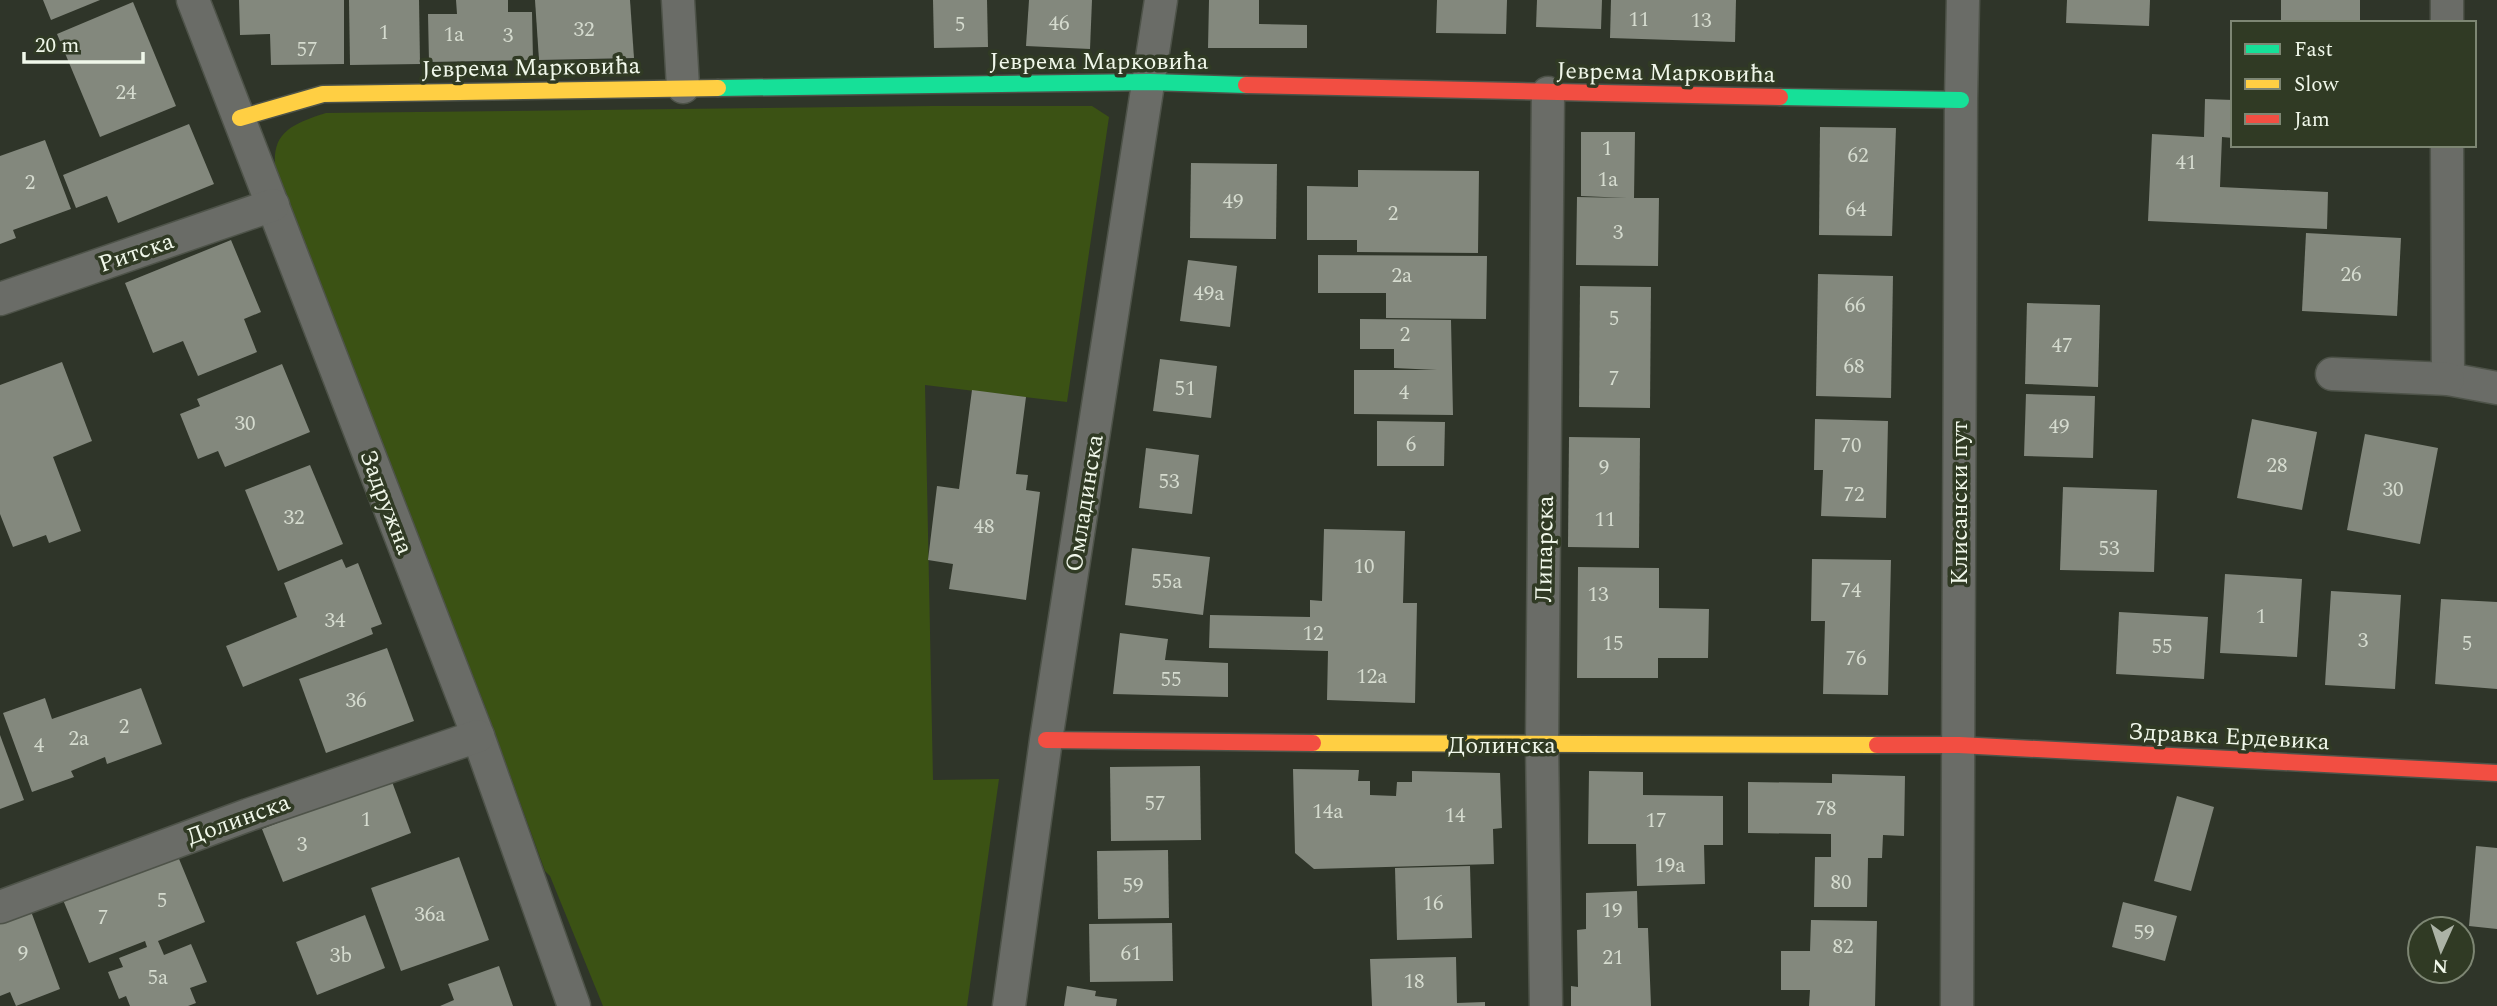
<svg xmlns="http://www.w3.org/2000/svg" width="2497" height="1006" font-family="Spectral,serif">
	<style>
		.green { fill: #3b5214 }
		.building { fill: #83887d }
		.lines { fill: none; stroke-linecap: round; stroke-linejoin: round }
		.street-casing { stroke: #4e5349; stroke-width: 35 }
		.fast-casing { stroke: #4e5349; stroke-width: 19 }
		.slow-casing { stroke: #4e5349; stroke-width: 19 }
		.jam-casing { stroke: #4e5349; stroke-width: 19 }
		.street { stroke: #6a6c67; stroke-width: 32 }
		.fast { stroke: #16e098; stroke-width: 16 }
		.slow { stroke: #ffcf43; stroke-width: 16 }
		.jam { stroke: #f24e42; stroke-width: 16 }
		.labels { text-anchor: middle; stroke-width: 7; stroke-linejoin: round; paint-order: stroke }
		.number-label { font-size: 21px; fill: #d5dbcf }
		.street-label { font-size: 24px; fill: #f0f7ea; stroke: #303a24 }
	</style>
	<rect width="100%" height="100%" fill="#2f3529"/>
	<path class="green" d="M933,106H1092L1109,117L1067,402L925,385L933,780L999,779L967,1006H603L550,876L545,871L483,701L278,186C268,138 281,127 326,113Z"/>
	<g class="building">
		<path d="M43,0H100L51,20Z"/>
		<path d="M239,0H344V64L271,65L270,34L240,35Z"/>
		<path d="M349,0H419L420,64L350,65Z"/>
		<path d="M456,0H508V12H532L533,60L429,62L428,14H457Z"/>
		<path d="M535,0H630L634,58L539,60Z"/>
		<path d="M933,0H987L988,47L934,48Z"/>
		<path d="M1029,0H1092L1090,49L1026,46Z"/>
		<path d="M1209,0H1259V24L1307,25V48H1208Z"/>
		<path d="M1437,0H1507L1506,34L1436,33Z"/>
		<path d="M1537,0H1602L1601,29L1536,27Z"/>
		<path d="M1611,0H1736L1735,42L1610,38Z"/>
		<path d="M2067,0H2150L2149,26L2066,23Z"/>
		<rect x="2281" y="0" width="79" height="23"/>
		<path d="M133,2L176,106L100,137L57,34Z"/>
		<path d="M2205,99L2233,100V138L2222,137L2220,187L2328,192L2327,229L2148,221L2152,134L2204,137Z"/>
		<path d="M189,124L214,184L118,223L107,196L76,208L63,175Z"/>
		<path d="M1820,127L1896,128L1892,236L1819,235Z"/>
		<path d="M1581,132H1635L1634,198H1659L1658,266L1576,265L1577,197L1627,198L1581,196Z"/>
		<path d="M45,140L71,209L13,230L16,238L0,244V156Z"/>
		<path d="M1191,163L1277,164L1276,239L1190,238Z"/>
		<path d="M1358,170L1479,171L1478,253L1357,252V240H1307V186L1358,187Z"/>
		<path d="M2306,233L2401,238L2397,316L2302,311Z"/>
		<path d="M231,240L261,312L244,319L257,352L198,376L183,341L153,353L125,283Z"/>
		<path d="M1318,255L1487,256L1486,319L1386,318V293H1318Z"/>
		<path d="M1188,260L1237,266L1230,327L1180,321Z"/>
		<path d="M1818,274L1893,276L1891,398L1816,396Z"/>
		<path d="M1580,286L1651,287L1650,408L1579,407Z"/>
		<path d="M2027,303L2100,305L2098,387L2025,384Z"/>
		<path d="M1360,319L1451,320L1453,415L1354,414V370H1437L1394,368V349H1360Z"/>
		<path d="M1160,359L1217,366L1211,418L1153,411Z"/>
		<path d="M62,362L92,441L53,457L81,531L49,543L46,535L13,547L0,514V385Z"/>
		<path d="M282,364L310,432L225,467L218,451L198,459L180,414L200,406L197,399Z"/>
		<path d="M972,390L1026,397L1016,474L1028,475L1026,490L1040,492L1026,600L949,589L953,564L928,560L937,486L959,489Z"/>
		<path d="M2026,394L2095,396L2093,458L2024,456Z"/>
		<path d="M1815,419L1888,421L1886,518L1821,516L1823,470H1814Z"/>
		<path d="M2252,419L2317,432L2302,510L2237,498Z"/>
		<path d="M1377,421L1445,422L1444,466H1377Z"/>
		<path d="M2365,434L2438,448L2420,544L2347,530Z"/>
		<path d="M1569,437L1640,438L1639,548L1568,547Z"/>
		<path d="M1146,448L1199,455L1192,514L1139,508Z"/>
		<path d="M310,465L343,544L278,571L245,490Z"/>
		<path d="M2063,487L2157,490L2154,572L2060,570Z"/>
		<path d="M1324,529L1405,531L1403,603H1417L1415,703L1327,700L1328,651L1209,648L1210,615L1310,617V600L1322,601Z"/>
		<path d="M1132,548L1210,557L1203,615L1125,605Z"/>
		<path d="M342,559L346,568L358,563L382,624L371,628L373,634L243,687L226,646L297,617L284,583Z"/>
		<path d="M1812,559L1891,560L1888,695L1823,694L1825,621H1811Z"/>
		<path d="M1578,567L1659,568V608L1709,609L1708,658H1658V678H1577Z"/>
		<path d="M2225,574L2302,579L2297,657L2220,653Z"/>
		<path d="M2331,591L2401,595L2395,689L2325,685Z"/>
		<path d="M2441,599L2497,602V689L2435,684Z"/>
		<path d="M2119,612L2208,617L2204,679L2116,674Z"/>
		<path d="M1120,633L1168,639L1165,660L1228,663V697L1113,694Z"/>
		<path d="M387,648L414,721L326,753L299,679Z"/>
		<path d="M141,688L162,744L107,764L105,757L71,771L74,777L32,792L3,713L45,698L52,719Z"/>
		<path d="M0,735L24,800L0,809Z"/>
		<path d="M1200,766L1201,840L1111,841L1110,767Z"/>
		<path d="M1293,769L1359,770L1358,781H1370V795L1396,796L1397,782H1412V771L1500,773L1502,828L1493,829L1494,864L1314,869L1295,853Z"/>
		<path d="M1589,771L1643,772V795L1723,796V845H1704L1705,884L1637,886L1636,844H1588Z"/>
		<path d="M1832,774L1905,776L1904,836L1883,835L1882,858H1868L1867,907H1814L1815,857H1831V834L1748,833V782L1832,783Z"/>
		<path d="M391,779L411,833L283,882L262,829Z"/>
		<path d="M2177,796L2214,807L2191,891L2154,881Z"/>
		<path d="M2476,846L2497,848V929L2469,926Z"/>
		<path d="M1168,850L1169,918L1098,919L1097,851Z"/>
		<path d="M177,854L205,922L158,941L164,955L191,944L207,982L190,988L196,1003L188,1006H130L126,996L119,999L108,972L123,967L119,958L147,947L145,941L89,963L61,895Z"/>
		<path d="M459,857L489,940L401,971L371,888Z"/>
		<path d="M1470,866L1472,938L1397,940L1395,868Z"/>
		<path d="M1637,891L1638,928H1648L1651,1006H1571V986L1578,987L1577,930L1586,929V893Z"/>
		<path d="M2123,902L2177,916L2165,961L2112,947Z"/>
		<path d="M29,906L60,989L16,1006L10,992L0,996V917Z"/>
		<path d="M365,915L385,968L317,995L296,942Z"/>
		<path d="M1811,920L1877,921L1875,1006H1809L1810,990H1781V951H1810Z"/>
		<path d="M1172,923L1173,981L1090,982L1089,924Z"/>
		<path d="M1456,957L1457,1003L1485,1002V1006H1372L1370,959Z"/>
		<path d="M499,966L513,1006H440L454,1000L448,984Z"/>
		<path d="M1067,986L1096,991L1095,996L1117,999L1116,1006H1064Z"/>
	</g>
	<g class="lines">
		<g class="street-casing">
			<g id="street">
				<path d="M193,0L478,736L574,1006"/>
				<path d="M678,0L683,87"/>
				<path d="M2447,0V23"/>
				<path d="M2447,145L2448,379L2497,388"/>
				<path d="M0,299L273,205"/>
				<path d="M2332,374L2448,379"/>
				<path d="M0,907L248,815L478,736"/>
				<path d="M1009,1006L1046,740L1161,0"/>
				<path d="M1546,1006L1542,745L1548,93"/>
				<path d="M1957,1006L1961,100L1963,0"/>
			</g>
		</g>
		<g class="fast-casing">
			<g id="fast">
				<path d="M718,88L1150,82L1246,85"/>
				<path d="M1780,97L1961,100"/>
			</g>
		</g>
		<g class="slow-casing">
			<g id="slow">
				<path d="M240,118L323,94L718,88"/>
				<path d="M1313,743L1877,745"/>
			</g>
		</g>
		<g class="jam-casing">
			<g id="jam">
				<path d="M1246,85L1780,97"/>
				<path d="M1046,740L1313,743"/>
				<path d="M1877,745H1959L2497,773"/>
			</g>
		</g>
		<use href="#street" class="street"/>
		<use href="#fast" class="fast"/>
		<use href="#slow" class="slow"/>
		<use href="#jam" class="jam"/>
	</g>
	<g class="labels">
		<g class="number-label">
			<text x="1639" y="26">11</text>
			<text x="1701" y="27">13</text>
			<text x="1059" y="30">46</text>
			<text x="960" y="31">5</text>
			<text x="584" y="36">32</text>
			<text x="384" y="39">1</text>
			<text x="454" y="41">1a</text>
			<text x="508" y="42">3</text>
			<text x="307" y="56">57</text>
			<text x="126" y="99">24</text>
			<text x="1607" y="155">1</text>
			<text x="1858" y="162">62</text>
			<text x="2186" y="169">41</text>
			<text x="1608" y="186">1a</text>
			<text x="30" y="189">2</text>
			<text x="1233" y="208">49</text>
			<text x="1856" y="216">64</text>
			<text x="1393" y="220">2</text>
			<text x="1618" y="239">3</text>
			<text x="2351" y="281">26</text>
			<text x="1402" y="282">2a</text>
			<text x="1209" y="300">49a</text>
			<text x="1855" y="312">66</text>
			<text x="1614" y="325">5</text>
			<text x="1405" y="341">2</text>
			<text x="2062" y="352">47</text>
			<text x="1854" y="373">68</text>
			<text x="1614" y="385">7</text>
			<text x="1185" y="395">51</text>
			<text x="1404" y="399">4</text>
			<text x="245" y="430">30</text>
			<text x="2059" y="433">49</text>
			<text x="1411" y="451">6</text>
			<text x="1851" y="452">70</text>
			<text x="2277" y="472">28</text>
			<text x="1604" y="474">9</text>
			<text x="1169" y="488">53</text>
			<text x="2393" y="496">30</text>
			<text x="1854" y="501">72</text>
			<text x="294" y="524">32</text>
			<text x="1605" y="526">11</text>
			<text x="984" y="533">48</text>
			<text x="2109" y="555">53</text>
			<text x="1364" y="573">10</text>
			<text x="1167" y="588">55a</text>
			<text x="1851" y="597">74</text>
			<text x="1598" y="601">13</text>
			<text x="2261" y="623">1</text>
			<text x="335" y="627">34</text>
			<text x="1313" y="640">12</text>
			<text x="2363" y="647">3</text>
			<text x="1613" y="650">15</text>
			<text x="2467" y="650">5</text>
			<text x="2162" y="653">55</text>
			<text x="1856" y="665">76</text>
			<text x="1372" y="683">12a</text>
			<text x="1171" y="686">55</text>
			<text x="356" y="707">36</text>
			<text x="124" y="733">2</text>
			<text x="79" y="745">2a</text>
			<text x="39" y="752">4</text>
			<text x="1155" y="810">57</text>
			<text x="1826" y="815">78</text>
			<text x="1328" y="818">14a</text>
			<text x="1455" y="822">14</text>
			<text x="366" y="826">1</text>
			<text x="1656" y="827">17</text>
			<text x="302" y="851">3</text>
			<text x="1670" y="872">19a</text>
			<text x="1841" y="889">80</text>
			<text x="1133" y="892">59</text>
			<text x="162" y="907">5</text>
			<text x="1433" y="910">16</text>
			<text x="1612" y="917">19</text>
			<text x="430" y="921">36a</text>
			<text x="103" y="924">7</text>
			<text x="2144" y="939">59</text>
			<text x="1843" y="953">82</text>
			<text x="23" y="960">9</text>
			<text x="1131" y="960">61</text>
			<text x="341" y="962">3b</text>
			<text x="1613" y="964">21</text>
			<text x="158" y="984">5a</text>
			<text x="1414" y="988">18</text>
		</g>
		<g class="street-label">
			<text x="1099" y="69">Јеврема Марковића</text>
			<text transform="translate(531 67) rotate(-1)" y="8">Јеврема Марковића</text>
			<text transform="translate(1666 72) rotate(1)" y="8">Јеврема Марковића</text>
			<text transform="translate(136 252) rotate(-19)" y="8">Ритска</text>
			<text transform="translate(387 502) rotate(69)" y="8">Задружна</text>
			<text transform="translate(1084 503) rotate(-81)" y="8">Омладинска</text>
			<text transform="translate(1959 503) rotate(-90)" y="8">Клисански пут</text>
			<text transform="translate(1544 549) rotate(-89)" y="8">Липарска</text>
			<text transform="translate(2229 736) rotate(3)" y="8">Здравка Ердевика</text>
			<text x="1502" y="753">Долинска</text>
			<text transform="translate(238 819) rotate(-20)" y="8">Долинска</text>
		</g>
	</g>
	<rect x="2231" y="21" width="245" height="126" fill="#303a24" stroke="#7d8673" stroke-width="2"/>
	<rect x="2245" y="44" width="35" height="10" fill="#16e098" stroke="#7d8673" stroke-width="2"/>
	<text x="2294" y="56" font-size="21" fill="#f0f7ea">Fast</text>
	<rect x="2245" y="79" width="35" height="10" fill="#ffcf43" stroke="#7d8673" stroke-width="2"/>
	<text x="2294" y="91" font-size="21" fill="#f0f7ea">Slow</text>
	<rect x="2245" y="114" width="35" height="10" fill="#f24e42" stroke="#7d8673" stroke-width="2"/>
	<text x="2294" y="126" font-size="21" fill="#f0f7ea">Jam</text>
	<g transform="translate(2441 950) rotate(183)"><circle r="33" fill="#303a24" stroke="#7d8673" stroke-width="2"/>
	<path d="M0-5L12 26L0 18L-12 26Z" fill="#acb3a6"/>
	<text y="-10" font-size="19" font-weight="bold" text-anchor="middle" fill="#f0f7ea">N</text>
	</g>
	<path d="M24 52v10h119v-10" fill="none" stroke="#f0f7ea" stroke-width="3.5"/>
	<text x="35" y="52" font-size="21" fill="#f0f7ea" stroke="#303a24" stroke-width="5" paint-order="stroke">20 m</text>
</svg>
